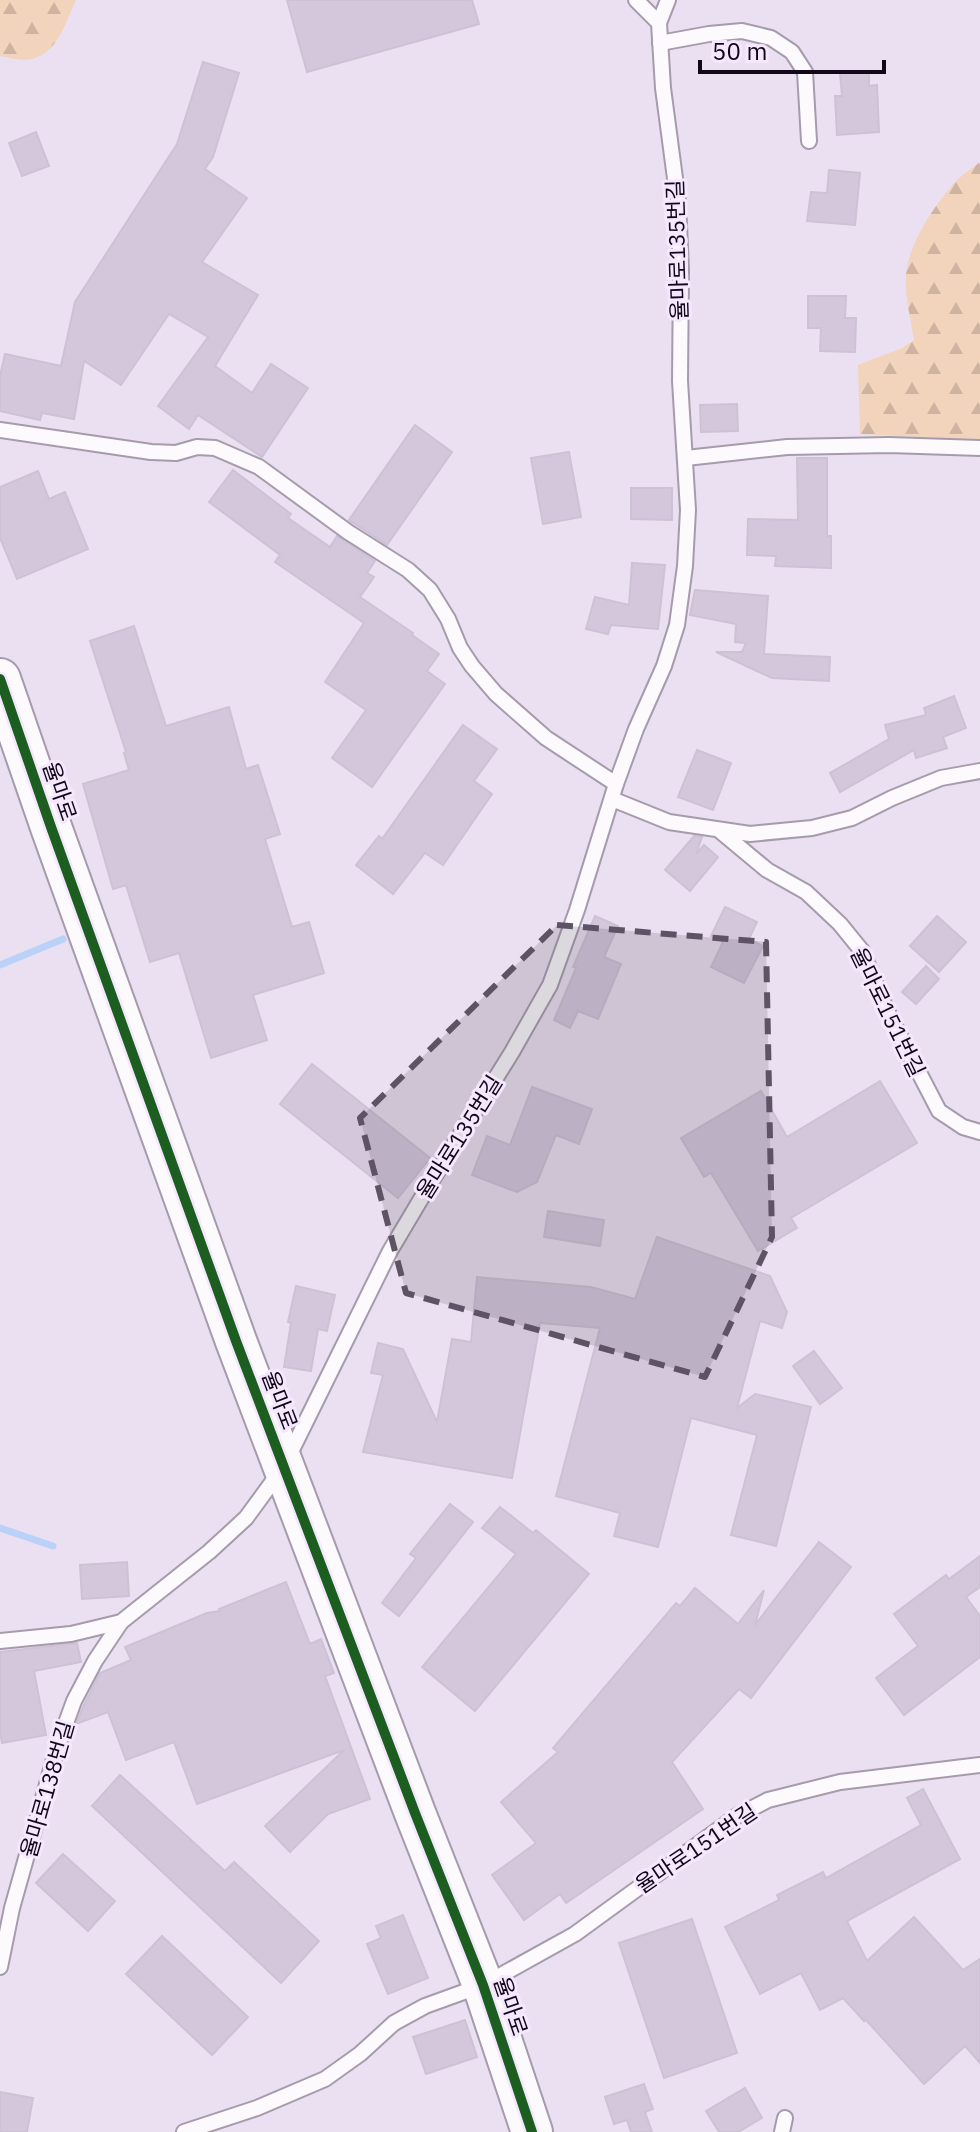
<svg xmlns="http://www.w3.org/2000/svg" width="980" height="2132" font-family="'IBM Plex Sans','Noto Sans KR',sans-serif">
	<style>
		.forest { fill: url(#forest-firs) }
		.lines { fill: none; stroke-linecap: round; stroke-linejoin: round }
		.stream { stroke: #bad2f7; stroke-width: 7 }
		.building { fill: #d4c7dc; stroke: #cdc2d4; stroke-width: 2 }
		.lane-casing { stroke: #a69bac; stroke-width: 18 }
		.secondary-casing { stroke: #a69bac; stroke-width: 44 }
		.lane { stroke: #fcfafd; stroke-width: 14 }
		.secondary { stroke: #fcfafd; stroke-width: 40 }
		.cycleway-casing { stroke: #f5e8fe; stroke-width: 15 }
		.cycleway { stroke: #1b5e20; stroke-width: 10 }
		.marked { fill: #5e5365; fill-opacity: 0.2; stroke: #5e5365; stroke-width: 6; stroke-dasharray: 16 10; stroke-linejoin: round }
		.labels { text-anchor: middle; stroke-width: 6; stroke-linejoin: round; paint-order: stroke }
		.street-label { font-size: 22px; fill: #120719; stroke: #f5e8fe }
	</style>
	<defs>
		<pattern id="forest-firs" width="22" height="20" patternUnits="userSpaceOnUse" patternTransform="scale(2)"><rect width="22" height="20" fill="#f2d3bb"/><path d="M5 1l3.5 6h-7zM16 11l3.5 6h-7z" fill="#ceb4a0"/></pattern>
	</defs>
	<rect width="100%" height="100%" fill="#ebe0f1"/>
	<g class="forest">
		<path d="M0,0H76C65,23 57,58 25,60C17,60 8,57 0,56Z"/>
		<path d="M980,162V440L860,434L858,365L902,348L914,340C911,320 905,299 906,278C906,247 935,204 956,181C963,174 972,168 980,162Z"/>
	</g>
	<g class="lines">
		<g class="stream">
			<path d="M0,965L63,939"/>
			<path d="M0,1528L53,1546"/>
		</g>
	</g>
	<g class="building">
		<path d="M287,0H472L479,24L307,72Z"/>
		<path d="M203,62L239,73L213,157L205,169L247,198L202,262L258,295L215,366L252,393L271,364L308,388L262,457L198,415L189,429L158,406L208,337L169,314L121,385L84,361L74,419L42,413L40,420L0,411V376L5,354L61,366L75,302L177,144Z"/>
		<path d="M869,72V86L877,85L879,132L837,135L835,96H842L840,73Z"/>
		<path d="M36,132L49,166L22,176L9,143Z"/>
		<path d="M829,170L860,173L855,225L807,221L811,192L827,193Z"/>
		<path d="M808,296H846L845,318H856L855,352L820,351L821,328H808Z"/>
		<path d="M737,404L738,431L701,432L700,405Z"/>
		<path d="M415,425L452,452L387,545L349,520Z"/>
		<path d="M569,452L581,517L543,524L531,458Z"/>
		<path d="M797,458H827V536H831V568L775,566L776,556L747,555L748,519L798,520Z"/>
		<path d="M233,470L291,514L288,518L330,547L337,536L375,561L367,573L374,577L360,597L413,633L412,635L439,654L427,671L445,684L372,787L332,758L366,710L325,682L364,623L275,562L280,555L209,502Z"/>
		<path d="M38,471L49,499L65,492L88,549L17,579L0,538V487Z"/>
		<path d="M631,488H672V520L631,519Z"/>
		<path d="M632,563L665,565L658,629L611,625L608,634L586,629L595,597L629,605Z"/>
		<path d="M695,590L768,596L764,654L830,657L829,681L772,678L716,652H742L746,643L735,642L736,624L690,615Z"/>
		<path d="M134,626L166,726L229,707L246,769L258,765L280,834L265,839L292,927L309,922L324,973L253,995L267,1040L211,1058L179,953L150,962L126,885L113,889L83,784L129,770L124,753L126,752L90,641Z"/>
		<path d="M954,696L966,728L943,737L947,748L916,758L914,750L840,792L830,773L889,739L885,725L926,715L924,708Z"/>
		<path d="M463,725L497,749L474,781L492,794L443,865L425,853L393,894L356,865L379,836L382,839Z"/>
		<path d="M697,750L731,763L713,810L678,797Z"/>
		<path d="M694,836L702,837L696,854L704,845L718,857L690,891L665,870Z"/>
		<path d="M725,907L757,922L749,939L763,946L744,983L711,967L723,942L711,936Z"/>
		<path d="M595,916L618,926L604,957L621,964L598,1019L578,1011L570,1028L554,1020L576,968L573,967Z"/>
		<path d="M937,916L966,942L939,972L910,946Z"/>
		<path d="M926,966L939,979L916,1004L902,992Z"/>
		<path d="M312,1064L430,1158L398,1198L280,1104Z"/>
		<path d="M880,1081L917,1143L791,1218L797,1228L758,1251L711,1173L704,1177L681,1138L761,1091L787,1137Z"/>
		<path d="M532,1087L592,1109L579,1144L556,1135L537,1182L517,1192L472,1175L487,1136L510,1145Z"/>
		<path d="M548,1211L604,1220L600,1246L544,1237Z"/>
		<path d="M657,1237L770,1276L787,1312L782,1328L760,1321L737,1408L755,1394L811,1407L776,1546L731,1535L757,1435L691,1418L658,1547L614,1536L620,1513L556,1496L600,1328L540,1323L512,1478L363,1452L383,1375L371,1373L378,1343L403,1349L437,1422L452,1339L471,1342L477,1277L591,1287L635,1299Z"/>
		<path d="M296,1286L335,1295L327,1331L318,1329L311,1371L284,1367L291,1323L288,1322Z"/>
		<path d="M814,1351L842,1388L820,1404L793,1366Z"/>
		<path d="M450,1504L473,1522L399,1616L382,1603L416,1558L410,1554Z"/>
		<path d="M500,1507L533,1533L536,1530L589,1574L475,1711L422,1667L516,1554L482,1528Z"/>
		<path d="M819,1542L851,1567L751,1698L739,1689L672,1762L703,1809L566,1903L560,1894L524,1920L492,1875L536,1843L501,1802L558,1752L553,1748L676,1603L680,1606L695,1588L738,1624L764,1590L755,1625Z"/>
		<path d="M980,1556V1587L966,1597L980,1616V1657L904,1715L876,1678L918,1646L894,1614L946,1575L949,1579Z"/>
		<path d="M127,1562L129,1596L82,1599L80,1565Z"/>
		<path d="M286,1582L310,1644L321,1639L334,1673L325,1676L370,1799L328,1814L290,1852L265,1826L344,1750L197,1804L174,1742L126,1760L108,1712L76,1724L83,1707L100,1673L131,1660L125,1647L207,1613L220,1611L219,1609Z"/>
		<path d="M77,1643L81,1662L34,1671L46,1735L2,1743L0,1732V1652Z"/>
		<path d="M120,1775L225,1871L234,1862L319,1941L281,1983L92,1806Z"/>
		<path d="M923,1789L960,1859L847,1921L867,1961L914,1917L963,1970L980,1959V2063L965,2046L924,2084L866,2020L864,2021L843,1998L820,2010L801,1973L760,1994L725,1927L779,1900L777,1895L823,1872L826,1878L921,1825L907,1798Z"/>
		<path d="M63,1854L115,1901L88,1931L36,1883Z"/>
		<path d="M403,1915L428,1978L388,1994L367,1944L381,1938L376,1926Z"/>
		<path d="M692,1919L737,2053L664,2078L619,1943Z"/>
		<path d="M162,1936L248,2017L212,2055L126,1974Z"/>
		<path d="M465,2020L477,2057L426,2074L413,2037Z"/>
		<path d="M644,2084L653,2109L645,2112L652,2132H631L627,2120L614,2124L605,2097Z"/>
		<path d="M745,2088L762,2118L738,2132H719L706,2111Z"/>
		<path d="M0,2092L33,2098L27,2132H0Z"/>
	</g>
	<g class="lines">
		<g class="lane-casing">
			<g id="lane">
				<path d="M636,0L659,23"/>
				<path d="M660,43L709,34L742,31L771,38L792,52L805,72L809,141"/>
				<path d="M0,430L151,452L176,453L197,447L215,448L259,467L348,532L408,570L430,590L448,619L460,648L472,666L496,694L546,738L616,784"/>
				<path d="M686,458L787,447L889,445L980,448"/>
				<path d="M612,799L669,822L750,834L812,828L852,818L892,798L941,778L980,771"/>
				<path d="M719,830L767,870L806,892L840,924L862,951L886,1009L939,1111L963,1127L980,1132"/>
				<path d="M0,1641L71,1634L121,1622L209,1552L246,1518L284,1466L390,1251L431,1182L512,1052L550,985L577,910L616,784L636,729L664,666L677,625L685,566L688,510L680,381L681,270L678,201L663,88L659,23L668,0"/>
				<path d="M0,1967L12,1908L58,1745L74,1701L95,1661L121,1622"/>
				<path d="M184,2132L257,2108L325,2079L360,2054L394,2023L425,2006L483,1985L575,1934L737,1816L768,1800L840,1782L980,1765"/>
				<path d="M782,2132L785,2118"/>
			</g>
		</g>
		<g class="secondary-casing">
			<path id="secondary" d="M0,679L51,827L236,1341L415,1813L483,1985L532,2132"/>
		</g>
		<use href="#lane" class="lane"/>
		<use href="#secondary" class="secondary"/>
		<g class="cycleway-casing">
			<path id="cycleway" d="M0,679L51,827L236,1341L415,1813L483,1985L532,2132"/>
		</g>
		<use href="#cycleway" class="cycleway"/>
	</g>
	<path class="marked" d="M557,925L766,942L772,1237L705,1377L406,1293L360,1118Z"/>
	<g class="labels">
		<g class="street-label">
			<text transform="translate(677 250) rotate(-92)" y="8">율마로135번길</text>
			<text transform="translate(60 791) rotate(71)" y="8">율마로</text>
			<text transform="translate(888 1012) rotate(64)" y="8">율마로151번길</text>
			<text transform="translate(459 1137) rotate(-58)" y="8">율마로135번길</text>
			<text transform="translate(280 1400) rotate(69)" y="8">율마로</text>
			<text transform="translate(47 1789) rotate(-74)" y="8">율마로138번길</text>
			<text transform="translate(696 1848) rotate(-34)" y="8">율마로151번길</text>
			<text transform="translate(511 2006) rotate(71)" y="8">율마로</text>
		</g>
	</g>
	<path d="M700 60v12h184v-12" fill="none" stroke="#120719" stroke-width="4"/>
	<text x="712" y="60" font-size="24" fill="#120719" stroke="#f5e8fe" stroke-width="6" paint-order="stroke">50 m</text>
</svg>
